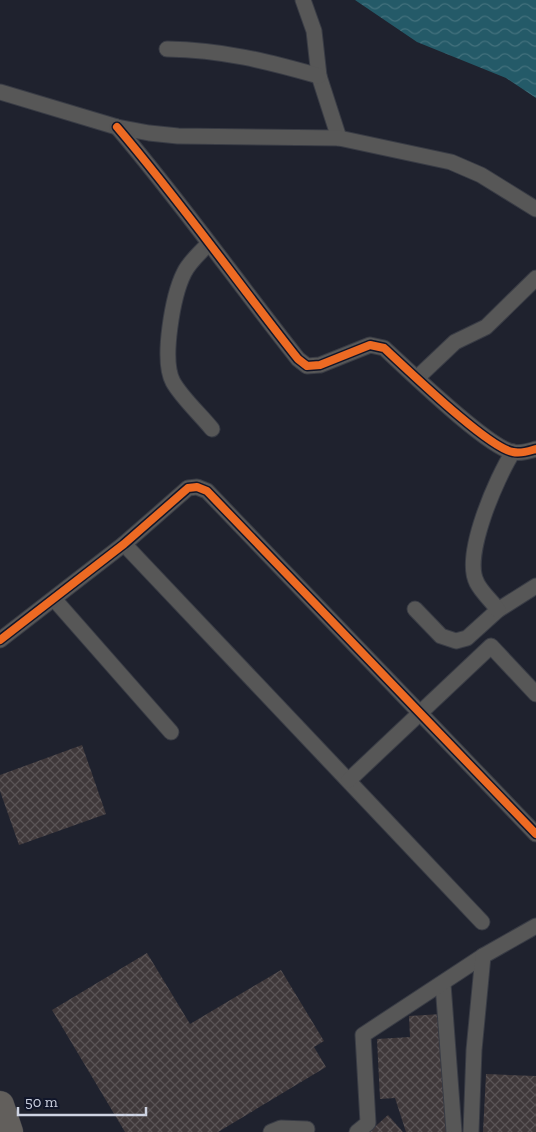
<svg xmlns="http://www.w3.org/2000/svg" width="536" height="1132" font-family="'Zilla Slab',serif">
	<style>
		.water { fill: url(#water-waves) }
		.building { fill: url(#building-cross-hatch) }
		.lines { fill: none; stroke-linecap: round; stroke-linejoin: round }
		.street-casing { stroke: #393c45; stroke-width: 17 }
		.highway-casing { stroke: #393c45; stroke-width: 29 }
		.street { stroke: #575757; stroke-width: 15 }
		.highway { stroke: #625f5c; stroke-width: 28 }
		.cycleway-casing { stroke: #11162a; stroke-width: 11 }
		.cycleway { stroke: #ed6a23; stroke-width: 8 }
	</style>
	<defs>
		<pattern id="water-waves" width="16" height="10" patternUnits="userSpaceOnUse" patternTransform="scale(1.25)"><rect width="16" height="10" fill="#245a68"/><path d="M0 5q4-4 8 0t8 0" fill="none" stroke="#43717d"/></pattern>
		<pattern id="building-cross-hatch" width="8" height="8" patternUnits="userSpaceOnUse" patternTransform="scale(1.25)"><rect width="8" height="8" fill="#3f383a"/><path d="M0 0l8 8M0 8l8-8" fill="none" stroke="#5a5456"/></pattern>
	</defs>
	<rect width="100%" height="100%" fill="#1f222e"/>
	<path class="water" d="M355,0H536V98L506,78L417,42Z"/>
	<g class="building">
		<path d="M82,745L106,814L19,845L0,791V775Z"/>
		<path d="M147,953L190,1024L281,970L324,1041L314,1047L326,1067L218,1132H125L52,1010Z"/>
		<path d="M442,1014L448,1132H406L395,1098L380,1099L377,1039L410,1037L409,1016Z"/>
		<path d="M486,1074L536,1076V1132H483Z"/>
		<path d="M388,1115L403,1132H369Z"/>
	</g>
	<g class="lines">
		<g class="street-casing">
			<g id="street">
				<path d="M303,0L314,31L319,76L339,138"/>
				<path d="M167,49C223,50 266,61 319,76"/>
				<path d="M0,92L117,127L149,133L178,136L339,138L451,162L481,175L536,209"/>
				<path d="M117,127C181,202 237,282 298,359L307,366L320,365L370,345L384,348C407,369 488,448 513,452C521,454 529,451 536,449"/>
				<path d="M208,244C200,253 189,262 184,273C173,295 161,360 173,382C182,398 200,414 212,429"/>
				<path d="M417,378L455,342L486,327L536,278"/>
				<path d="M124,544L482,922"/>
				<path d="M54,599L171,732"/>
				<path d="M415,609L441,636L456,641L467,638L498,610L536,586"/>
				<path d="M498,610C492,601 482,593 477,583C462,556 497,477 513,452"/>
				<path d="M0,640L124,544L188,488L197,487L207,491L536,834"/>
				<path d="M349,780L491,646L536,694"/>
				<path d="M443,984L454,1132"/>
				<path d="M271,1132L281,1128L307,1129"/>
				<path d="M357,1132L368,1123L363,1035L483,956"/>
				<path d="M471,1132L474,1050L483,956L536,926"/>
			</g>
		</g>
		<g class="highway-casing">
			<path id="highway" d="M0,1105L9,1132"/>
		</g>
		<use href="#street" class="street"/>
		<use href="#highway" class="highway"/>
		<g class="cycleway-casing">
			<g id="cycleway">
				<path d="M117,127C181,202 237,282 298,359L307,366L320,365L370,345L384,348C407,369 488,448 513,452C521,454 529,451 536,449"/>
				<path d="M0,640L124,544L188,488L197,487L207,491L536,834"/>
			</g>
		</g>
		<use href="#cycleway" class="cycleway"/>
	</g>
	<path d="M18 1107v8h128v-8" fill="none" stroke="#ced3e2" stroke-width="2.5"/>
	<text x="25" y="1107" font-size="15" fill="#ced3e2" stroke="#11162a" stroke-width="4" paint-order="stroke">50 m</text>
</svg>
